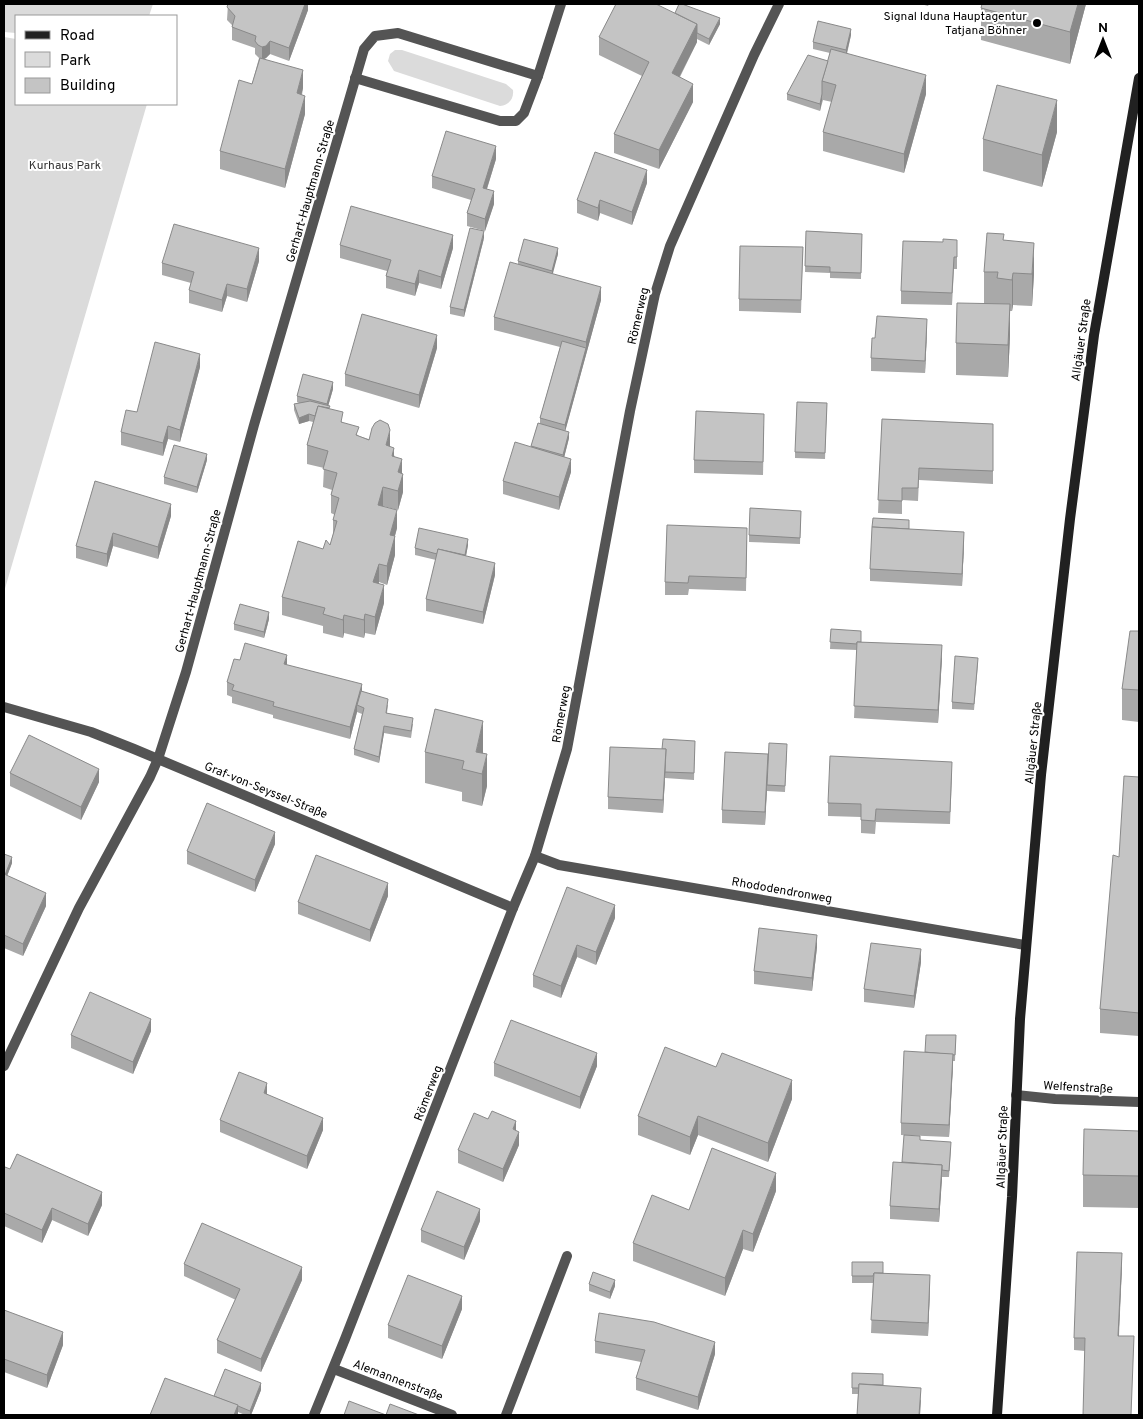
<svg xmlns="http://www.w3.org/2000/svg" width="1143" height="1419" font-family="Overpass,sans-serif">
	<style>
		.green { fill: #dbdbdb }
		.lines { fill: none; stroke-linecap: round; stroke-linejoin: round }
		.service { stroke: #545454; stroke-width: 10 }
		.minor { stroke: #545454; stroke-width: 10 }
		.secondary { stroke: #212121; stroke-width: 10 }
		.wall { fill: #a9a9a9 }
		.shaded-wall { fill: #898989 }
		.building { fill: #c4c4c4; stroke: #898989 }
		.poi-dot { fill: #000; stroke: #fff; stroke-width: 2 }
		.labels { text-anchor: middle; stroke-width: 4; stroke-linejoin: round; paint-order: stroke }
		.poi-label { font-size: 12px; fill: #000; stroke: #fff; text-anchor: end }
		.park-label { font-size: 12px; fill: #323232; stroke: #fff }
		.street-label { font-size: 12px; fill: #000; stroke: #fff }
	</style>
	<rect width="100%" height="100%" fill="#fff"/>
	<g class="green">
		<path d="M4,4H153L149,16H16V33L4,32Z"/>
		<path d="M4,37L16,39V104H147L4,592Z"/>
		<path d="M395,50H402L506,84L513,90C514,99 509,105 500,106L394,71L388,61L390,54Z"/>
	</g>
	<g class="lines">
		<path class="service" d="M506,1415L567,1256"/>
		<g class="minor">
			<path d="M355,78L500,121H516L524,113L538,76L561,4"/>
			<path d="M4,707L91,732L134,749L513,908"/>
			<path d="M535,856L559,865L1025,945"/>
			<path d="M4,1066L79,908L150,777L158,759L186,672L254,425L364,49L375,36L398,33L538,76"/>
			<path d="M1016,1095L1055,1099L1139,1102"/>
			<path d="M334,1369L452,1415"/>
			<path d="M314,1415L345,1339L513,908L535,856L567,749L630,411L655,294L670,246L754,55L779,4"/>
		</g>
		<path class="secondary" d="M997,1415L1012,1197L1020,1019L1041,775L1070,519L1094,335L1139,78"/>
	</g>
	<g class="wall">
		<path d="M228,4H308V10L289,61L270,54L266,58L264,59L303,88L302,95L305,114L285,188L220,169V151L252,84L259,58L255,54V48L232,40V25L227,20Z"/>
		<path d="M921,4H929L928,6Z"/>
		<path d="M1086,4L1070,64L981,40V8Z"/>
		<path d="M675,13L720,24L709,45L697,39V42L680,77L693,102L659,169L614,153V134L642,76L599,55V37Z"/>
		<path d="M851,35L847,54L926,94L904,173L823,151V132L832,102L823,100L820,111L787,100V94L828,61L830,53L813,49V42Z"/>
		<path d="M1057,132L1042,187L983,171V139Z"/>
		<path d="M496,159L487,189L494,204L485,231L467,226V213L471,200L432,188V176Z"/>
		<path d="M647,183L632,225L600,213L598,221L577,213V200Z"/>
		<path d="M806,231L862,234L861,279L830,278V273L805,272Z"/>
		<path d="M484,238L464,317L450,314V307Z"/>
		<path d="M957,240V269H954L952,305L901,304V291L943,242Z"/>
		<path d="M1004,240L1034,274L1032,306L1013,305L1012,311H1010V336L1008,377L956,375V343L984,304V272Z"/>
		<path d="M340,245L453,248L441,289L419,283L415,296L386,288V276L387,271L340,258Z"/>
		<path d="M803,247L801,313L739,311V299Z"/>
		<path d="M558,254L552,274L601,300L565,431L569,438L564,457L571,472L559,510L503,494V481L531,447L538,423L540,424V418L560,347L494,330V317L518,264V261Z"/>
		<path d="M259,261L247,302L227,296L222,312L189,303V290L191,283L162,275V263Z"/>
		<path d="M927,331L925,373L871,371V358L875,338Z"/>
		<path d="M437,348L419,408L345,386V374Z"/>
		<path d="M200,367L180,442L168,439L163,456L121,445V432L137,412Z"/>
		<path d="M333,389L328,406L330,409L343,423L359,436L390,446L402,473L403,492L398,510L383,506L397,528L395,536V555L387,585L379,582L378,584L384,603L375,635L365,633L364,638L344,633L343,638L323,633V626L282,615V597L323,549L330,545L333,534V520L335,515L331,513V495L332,490L323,487L324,468L307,464V445L313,422L309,421L299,424L294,410V404L299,403L297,402V396Z"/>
		<path d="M827,403L825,459L795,458V452Z"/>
		<path d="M882,419L993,424V484L919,480L918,501L902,500V514L878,513Z"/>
		<path d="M764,426L763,475L694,473V460Z"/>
		<path d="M207,460L197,493L164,484V477Z"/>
		<path d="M95,481L171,516L158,559L113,546L107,567L76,558V546Z"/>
		<path d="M801,511L800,544L749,542V535Z"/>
		<path d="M909,529L964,545L962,586L870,581V569Z"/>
		<path d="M747,540L746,591L689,589L688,595H665V582Z"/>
		<path d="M468,545L466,556L495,575L483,624L426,611V599L436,560L415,555V548Z"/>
		<path d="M269,619L264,638L234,630V624Z"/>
		<path d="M831,629L861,642L942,658L938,723L854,718L857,650L830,649Z"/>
		<path d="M1139,631V722L1122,720V689Z"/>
		<path d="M240,660L287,665L362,692L388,705L387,713L413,724L411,738L384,733L379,763L354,755V749L362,714L357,712L350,739L273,718V715L232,703V697L227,695V682Z"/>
		<path d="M978,664L974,710L952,709V702Z"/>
		<path d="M695,741L694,780L665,778V776L663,813L608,809V797L662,749Z"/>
		<path d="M787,751L785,792L767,791L765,825L722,823V810L768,754Z"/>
		<path d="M425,752L483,753L487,786L482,806L462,801V792L425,783Z"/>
		<path d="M10,773L99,782L81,820L10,786Z"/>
		<path d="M952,775L950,824L876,822L875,834L861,833V817L828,816V803Z"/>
		<path d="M1139,777V1036L1100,1033V1009L1119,857Z"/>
		<path d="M275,844L255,892L187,864V851Z"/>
		<path d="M4,854L12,863L7,876L46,906L23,956L4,948Z"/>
		<path d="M388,896L370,942L298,914V902Z"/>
		<path d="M615,918L596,965L577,957L561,998L533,987V975Z"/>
		<path d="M817,947L812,991L754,984V971Z"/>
		<path d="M921,962L914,1008L864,1002V989Z"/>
		<path d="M151,1031L133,1074L71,1048V1035Z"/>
		<path d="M956,1035L955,1061H953L949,1137L901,1135V1123L925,1052Z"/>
		<path d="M494,1063L597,1066L580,1109L494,1076Z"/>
		<path d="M267,1095L323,1130L307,1169L220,1132V1120Z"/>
		<path d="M792,1099L768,1162L698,1135L690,1155L638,1135V1116Z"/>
		<path d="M516,1131L519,1145L503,1182L458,1163V1150Z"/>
		<path d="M1139,1131V1208L1083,1207V1175Z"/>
		<path d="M920,1140L951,1148L949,1177H942L939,1222L890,1219V1206L902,1162Z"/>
		<path d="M4,1169L102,1205L88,1236L52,1220L42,1243L4,1226Z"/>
		<path d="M776,1191L753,1252L743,1249L725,1296L633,1261V1243L689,1210Z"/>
		<path d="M480,1221L464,1260L421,1242V1230Z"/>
		<path d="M852,1262L883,1273L930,1288L928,1336L871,1333L873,1283H852Z"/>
		<path d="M184,1264L302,1280L261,1372L217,1353V1340L236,1300L184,1276Z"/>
		<path d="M1122,1266L1119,1336L1085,1351L1074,1350V1338Z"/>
		<path d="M589,1284L615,1286L610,1299L589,1291Z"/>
		<path d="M462,1309L442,1359L388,1338V1325Z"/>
		<path d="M4,1310L63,1345L47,1388L4,1372Z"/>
		<path d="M595,1341L715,1354L698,1410L636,1390V1378L641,1362L595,1353Z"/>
		<path d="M852,1373L921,1400L920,1415H857L858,1394H852Z"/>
		<path d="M261,1390L251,1415H245L238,1412V1415L214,1396Z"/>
	</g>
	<g class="shaded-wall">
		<path d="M305,4H308V10L289,61V48Z"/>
		<path d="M1078,4H1086L1070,64V32Z"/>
		<path d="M720,18V24L709,45V39Z"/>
		<path d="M697,24V42L672,91V73Z"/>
		<path d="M851,29V35L846,56V50Z"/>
		<path d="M270,41V54L266,58L262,60V47Z"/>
		<path d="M303,70V88L297,111V93Z"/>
		<path d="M926,75V94L904,173V154Z"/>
		<path d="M693,84V102L659,169V150Z"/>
		<path d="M822,94V100L820,111V104Z"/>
		<path d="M305,96V114L285,188V169Z"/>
		<path d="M1057,100V132L1042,187V155Z"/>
		<path d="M496,146V159L483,201V188Z"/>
		<path d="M647,170V183L632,225V212Z"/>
		<path d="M494,191V204L485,231V219Z"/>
		<path d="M600,200V213L598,221V208Z"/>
		<path d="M484,231V238L464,317V310Z"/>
		<path d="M453,235V248L441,289V277Z"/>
		<path d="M1034,243V274L1032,306V274Z"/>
		<path d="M259,248V261L247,302V289Z"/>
		<path d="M558,248V254L552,277V271Z"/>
		<path d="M419,270V283L415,296V284Z"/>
		<path d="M1013,273V305L1012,311V280Z"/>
		<path d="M227,284V296L222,312V300Z"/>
		<path d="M601,287V300L565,432V425L586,348V342Z"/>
		<path d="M1010,304V336L1008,377V345Z"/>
		<path d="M927,319V331L925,373V361Z"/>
		<path d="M437,335V348L419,408V395Z"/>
		<path d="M200,354V367L180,442V430Z"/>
		<path d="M333,382V389L327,410V404Z"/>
		<path d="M309,414V421L299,424V418Z"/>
		<path d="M168,426V439L163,456V443Z"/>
		<path d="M390,430V448L386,445Z"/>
		<path d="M569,432V438L563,462V455Z"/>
		<path d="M394,448V466L392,456Z"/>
		<path d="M207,454V460L197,493V487Z"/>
		<path d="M402,459V478L398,472Z"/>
		<path d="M571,459V472L559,510V497Z"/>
		<path d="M403,474V492L398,510V491Z"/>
		<path d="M383,487V506L378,523V505Z"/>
		<path d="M171,504V516L158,559V547Z"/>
		<path d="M397,510V528L390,553V535Z"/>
		<path d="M964,532V545L962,586V574Z"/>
		<path d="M113,533V546L107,567V554Z"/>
		<path d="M395,536V555L387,585V566Z"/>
		<path d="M468,539V545L464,566V560Z"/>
		<path d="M495,563V575L483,624V612Z"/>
		<path d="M379,564V582L373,601V582Z"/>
		<path d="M384,585V603L375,635V617Z"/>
		<path d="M269,612V619L264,638V632Z"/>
		<path d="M365,614V633L364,638V620Z"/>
		<path d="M344,615V633L343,638V620Z"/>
		<path d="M942,645V658L938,723V710Z"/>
		<path d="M287,655V667L284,664Z"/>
		<path d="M362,684V696L357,705V712L350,739V727Z"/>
		<path d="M483,721V753L478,773L476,752Z"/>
		<path d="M384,726V733L379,763V757Z"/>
		<path d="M666,749V761L663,813V800Z"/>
		<path d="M487,754V786L482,806V774Z"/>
		<path d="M768,754V767L765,825V812Z"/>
		<path d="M99,769V782L81,820V807Z"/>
		<path d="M275,832V844L255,892V880Z"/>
		<path d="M12,857V863L4,884V878Z"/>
		<path d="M388,883V896L370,942V930Z"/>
		<path d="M46,893V906L23,956V944Z"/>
		<path d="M615,905V918L596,965V952Z"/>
		<path d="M817,935V947L812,991V978Z"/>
		<path d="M577,945V957L561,998V986Z"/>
		<path d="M921,949V962L914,1008V996Z"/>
		<path d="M151,1019V1031L133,1074V1062Z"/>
		<path d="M597,1053V1066L580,1109V1097Z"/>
		<path d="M953,1054V1067L949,1137V1125Z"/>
		<path d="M792,1080V1099L768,1162V1143Z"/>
		<path d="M267,1083V1095L264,1093Z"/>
		<path d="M698,1116V1135L690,1155V1137Z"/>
		<path d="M323,1118V1130L307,1169V1156Z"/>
		<path d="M516,1121V1134L513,1129Z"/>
		<path d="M519,1132V1145L503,1182V1169Z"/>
		<path d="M942,1165V1178L939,1222V1209Z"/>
		<path d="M776,1173V1191L753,1252V1234Z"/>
		<path d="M102,1192V1205L88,1236V1224Z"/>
		<path d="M52,1208V1220L42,1243V1230Z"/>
		<path d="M480,1209V1221L464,1260V1247Z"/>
		<path d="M743,1230V1249L725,1296V1278Z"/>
		<path d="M1122,1253V1266L1118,1348V1336Z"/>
		<path d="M302,1267V1280L261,1372V1359Z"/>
		<path d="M930,1275V1288L928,1336V1323Z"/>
		<path d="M615,1280V1286L610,1299V1292Z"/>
		<path d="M462,1296V1309L442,1359V1346Z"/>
		<path d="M63,1332V1345L47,1388V1375Z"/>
		<path d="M715,1342V1354L698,1410V1397Z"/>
		<path d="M261,1383V1390L251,1415H250V1411Z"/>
		<path d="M921,1388L920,1415H919Z"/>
		<path d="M238,1405V1415H234Z"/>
	</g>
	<g class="building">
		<path d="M228,4H305L289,48L270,41L266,46L262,47L258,45L255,41L256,36L232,27L235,16L227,7Z"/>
		<path d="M616,4H656L697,24L672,73L693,84L659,150L614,134L649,62L599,37Z"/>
		<path d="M679,4H682L720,18L709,39L697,33V24L675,13Z"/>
		<path d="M982,4H1078L1070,32L981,8Z"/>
		<path d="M818,21L851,29L846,50L813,42Z"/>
		<path d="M831,49L926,75L904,154L823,132L836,85L822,81Z"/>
		<path d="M808,55L828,61L822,81V94L820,104L787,94Z"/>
		<path d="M260,58L303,70L297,93L305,96L285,169L220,151L239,80L252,84Z"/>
		<path d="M997,85L1057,100L1042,155L983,139Z"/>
		<path d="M446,131L496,146L483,188L494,191L485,219L467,213L475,189L432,176Z"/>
		<path d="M595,152L647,170L632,212L600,200L598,208L577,200Z"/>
		<path d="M351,206L453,235L441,277L419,270L415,284L386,276L391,260L340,245Z"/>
		<path d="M174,224L259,248L247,289L227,284L222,300L189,290L194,272L162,263Z"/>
		<path d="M470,228L484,231L464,310L450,307Z"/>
		<path d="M806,231L862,234L861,273L830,272V267L805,266Z"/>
		<path d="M987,233L1004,234L1003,240L1034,243L1032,274L1013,273L1012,280L997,278L998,272H984Z"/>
		<path d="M524,239L558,248L552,271L518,261Z"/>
		<path d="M943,239L957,240V257H954L952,293L901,291L903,241L943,242Z"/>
		<path d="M740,246L803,247L801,300L739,299Z"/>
		<path d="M510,262L601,287L586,342L494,317Z"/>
		<path d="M957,303L1010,304L1008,345L956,343Z"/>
		<path d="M362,314L437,335L419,395L345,374Z"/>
		<path d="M877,316L927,319L925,361L871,358L872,338H875Z"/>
		<path d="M562,341L586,348L565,425L540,418Z"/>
		<path d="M155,342L200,354L180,430L168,426L163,443L121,432L126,410L137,412Z"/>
		<path d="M303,374L333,382L327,404L297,396Z"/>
		<path d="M310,401L330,406L329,408L318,406L315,416L309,414L299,418L294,404Z"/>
		<path d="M797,402L827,403L825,453L795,452Z"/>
		<path d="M318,406L343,412L341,422L359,427L356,435L369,440L372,428L375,423L380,420L388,424L390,430L386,445L394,448L392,456L402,459L398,472L403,474L398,491L383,487L378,505L397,510L390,535L395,536L387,566L379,564L373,582L384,585L375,617L365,614L364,620L344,615L343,620L323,614L325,608L282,597L298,541L323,549L326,540L330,545L337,521L333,520L339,498L331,495L337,473L323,469L328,451L307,445Z"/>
		<path d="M696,411L764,414L763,462L694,460Z"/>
		<path d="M882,419L993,424V471L919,468L918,488H902V501L878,500Z"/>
		<path d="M538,423L569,432L563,455L531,446Z"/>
		<path d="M515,442L571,459L559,497L503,481Z"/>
		<path d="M174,445L207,454L197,487L164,477Z"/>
		<path d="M95,481L171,504L158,547L113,533L107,554L76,546Z"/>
		<path d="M750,508L801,511L800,538L749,535Z"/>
		<path d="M873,518L909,520V529L872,527Z"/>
		<path d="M667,525L747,528L746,578L689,576L688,583L665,582Z"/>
		<path d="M872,527L964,532L962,574L870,569Z"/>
		<path d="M419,528L468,539L465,555L438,549L437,554L415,548Z"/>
		<path d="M438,549L495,563L483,612L426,599Z"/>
		<path d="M240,604L269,612L264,632L234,624Z"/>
		<path d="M831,629L861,631V642H857V644L830,642Z"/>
		<path d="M1130,631H1139V690L1122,689Z"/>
		<path d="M857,642L942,645L938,710L854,706Z"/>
		<path d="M245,643L287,655L284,664L362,684L350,727L273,706L274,702L232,690L234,685L227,682L234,659L240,660Z"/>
		<path d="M955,656L978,658L974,704L952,702Z"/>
		<path d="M361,691L388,699L386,713L413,718L411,731L384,726L379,757L354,749L364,708L357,705Z"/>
		<path d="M435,709L483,721L476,752L487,754L482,774L462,769L464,761L425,752Z"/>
		<path d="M29,735L99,769L81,807L10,773Z"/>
		<path d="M663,739L695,741L694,773L665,772L666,749H662Z"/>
		<path d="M769,743L787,744L785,786L767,785Z"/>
		<path d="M610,747L666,749L663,800L608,797Z"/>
		<path d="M725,752L768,754L765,812L722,810Z"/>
		<path d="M830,756L952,762L950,812L876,809L875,821L861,820V804L828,803Z"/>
		<path d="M1124,776L1139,777V1013L1100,1009L1113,855L1119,857Z"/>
		<path d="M207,803L275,832L255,880L187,851Z"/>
		<path d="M4,854L12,857L5,875L4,874Z"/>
		<path d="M316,855L388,883L370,930L298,902Z"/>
		<path d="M4,874L46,893L23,944L4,935Z"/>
		<path d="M567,887L615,905L596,952L577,945L561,986L533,975Z"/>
		<path d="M759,928L817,935L812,978L754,971Z"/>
		<path d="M871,943L921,949L914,996L864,989Z"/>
		<path d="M90,992L151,1019L133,1062L71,1035Z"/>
		<path d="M511,1020L597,1053L580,1097L494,1063Z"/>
		<path d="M926,1035H956L955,1055L925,1052Z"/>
		<path d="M665,1047L716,1067L722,1053L792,1080L768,1143L698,1116L690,1137L638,1116Z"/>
		<path d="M904,1051L953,1054L949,1125L901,1123Z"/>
		<path d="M239,1072L267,1083L264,1093L323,1118L307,1156L220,1120Z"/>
		<path d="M492,1111L516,1121L513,1129L519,1132L503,1169L458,1150L474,1113L488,1119Z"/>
		<path d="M1084,1129L1139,1131V1176L1083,1175Z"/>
		<path d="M904,1135L920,1136V1140L951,1142L949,1171L942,1170V1165L902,1162Z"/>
		<path d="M712,1148L776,1173L753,1234L743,1230L725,1278L633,1243L652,1195L689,1210Z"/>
		<path d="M17,1154L102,1192L88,1224L52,1208L42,1230L4,1213V1169L5,1167L10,1169Z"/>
		<path d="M893,1162L942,1165L939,1209L890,1206Z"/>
		<path d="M437,1191L480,1209L464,1247L421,1230Z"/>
		<path d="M202,1223L302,1267L261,1359L217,1340L240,1289L184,1264Z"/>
		<path d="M1077,1252L1122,1253L1118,1336H1134L1131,1415H1083L1085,1338H1074Z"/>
		<path d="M852,1262H883V1273H874L873,1276H852Z"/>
		<path d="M593,1272L615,1280L610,1292L589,1284Z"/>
		<path d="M874,1273L930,1275L928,1323L871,1320Z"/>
		<path d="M408,1275L462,1296L442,1346L388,1325Z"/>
		<path d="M4,1310L63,1332L47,1375L4,1359Z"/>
		<path d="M599,1313L654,1322L715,1342L698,1397L636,1378L645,1350L595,1341Z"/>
		<path d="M225,1369L261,1383L250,1411L214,1396Z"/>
		<path d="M852,1373L883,1374V1385L859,1384V1388H852Z"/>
		<path d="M165,1378L238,1405L234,1415H150Z"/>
		<path d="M859,1384L921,1388L919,1415H857Z"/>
		<path d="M349,1401L386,1415L390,1404L419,1415H344Z"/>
	</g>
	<circle class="poi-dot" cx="1037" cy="23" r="5"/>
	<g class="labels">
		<g class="poi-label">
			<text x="1027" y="20">Signal Iduna Hauptagentur<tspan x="1027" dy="14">Tatjana Böhner</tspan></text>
		</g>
		<g class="park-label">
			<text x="65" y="169">Kurhaus Park</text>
		</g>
		<g class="street-label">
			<text transform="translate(310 191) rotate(-74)" y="4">Gerhart-Hauptmann-Straße</text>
			<text transform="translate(638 316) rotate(-77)" y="4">Römerweg</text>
			<text transform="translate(1081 340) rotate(-82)" y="4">Allgäuer Straße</text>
			<text transform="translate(198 581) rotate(-75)" y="4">Gerhart-Hauptmann-Straße</text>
			<text transform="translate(561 714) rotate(-80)" y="4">Römerweg</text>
			<text transform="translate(1033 743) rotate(-84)" y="4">Allgäuer Straße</text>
			<text transform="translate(266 790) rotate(22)" y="4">Graf-von-Seyssel-Straße</text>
			<text transform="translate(782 890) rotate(10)" y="4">Rhododendronweg</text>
			<text transform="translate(1078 1087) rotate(3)" y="4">Welfenstraße</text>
			<text transform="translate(428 1093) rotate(-69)" y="4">Römerweg</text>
			<text transform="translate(1002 1147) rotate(-88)" y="4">Allgäuer Straße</text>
			<text transform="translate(398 1380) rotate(21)" y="4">Alemannenstraße</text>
		</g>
	</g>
	<rect width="1143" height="1419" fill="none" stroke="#000000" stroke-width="10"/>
	<rect x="15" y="15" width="162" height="90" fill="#ffffff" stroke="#999999"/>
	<rect x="25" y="31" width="25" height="8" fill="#212121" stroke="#999999"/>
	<text x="60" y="40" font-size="15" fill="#000000">Road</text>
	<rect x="25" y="52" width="25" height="15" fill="#dbdbdb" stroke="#999999"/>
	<text x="60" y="65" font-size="15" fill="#000000">Park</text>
	<rect x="25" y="78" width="25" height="15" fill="#c4c4c4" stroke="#999999"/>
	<text x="60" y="90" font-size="15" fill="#000000">Building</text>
	<g transform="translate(1103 40)" stroke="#ffffff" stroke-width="4" paint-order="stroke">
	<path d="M0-4L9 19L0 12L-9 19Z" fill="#000000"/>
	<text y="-8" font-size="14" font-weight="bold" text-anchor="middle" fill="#000000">N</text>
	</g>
</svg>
